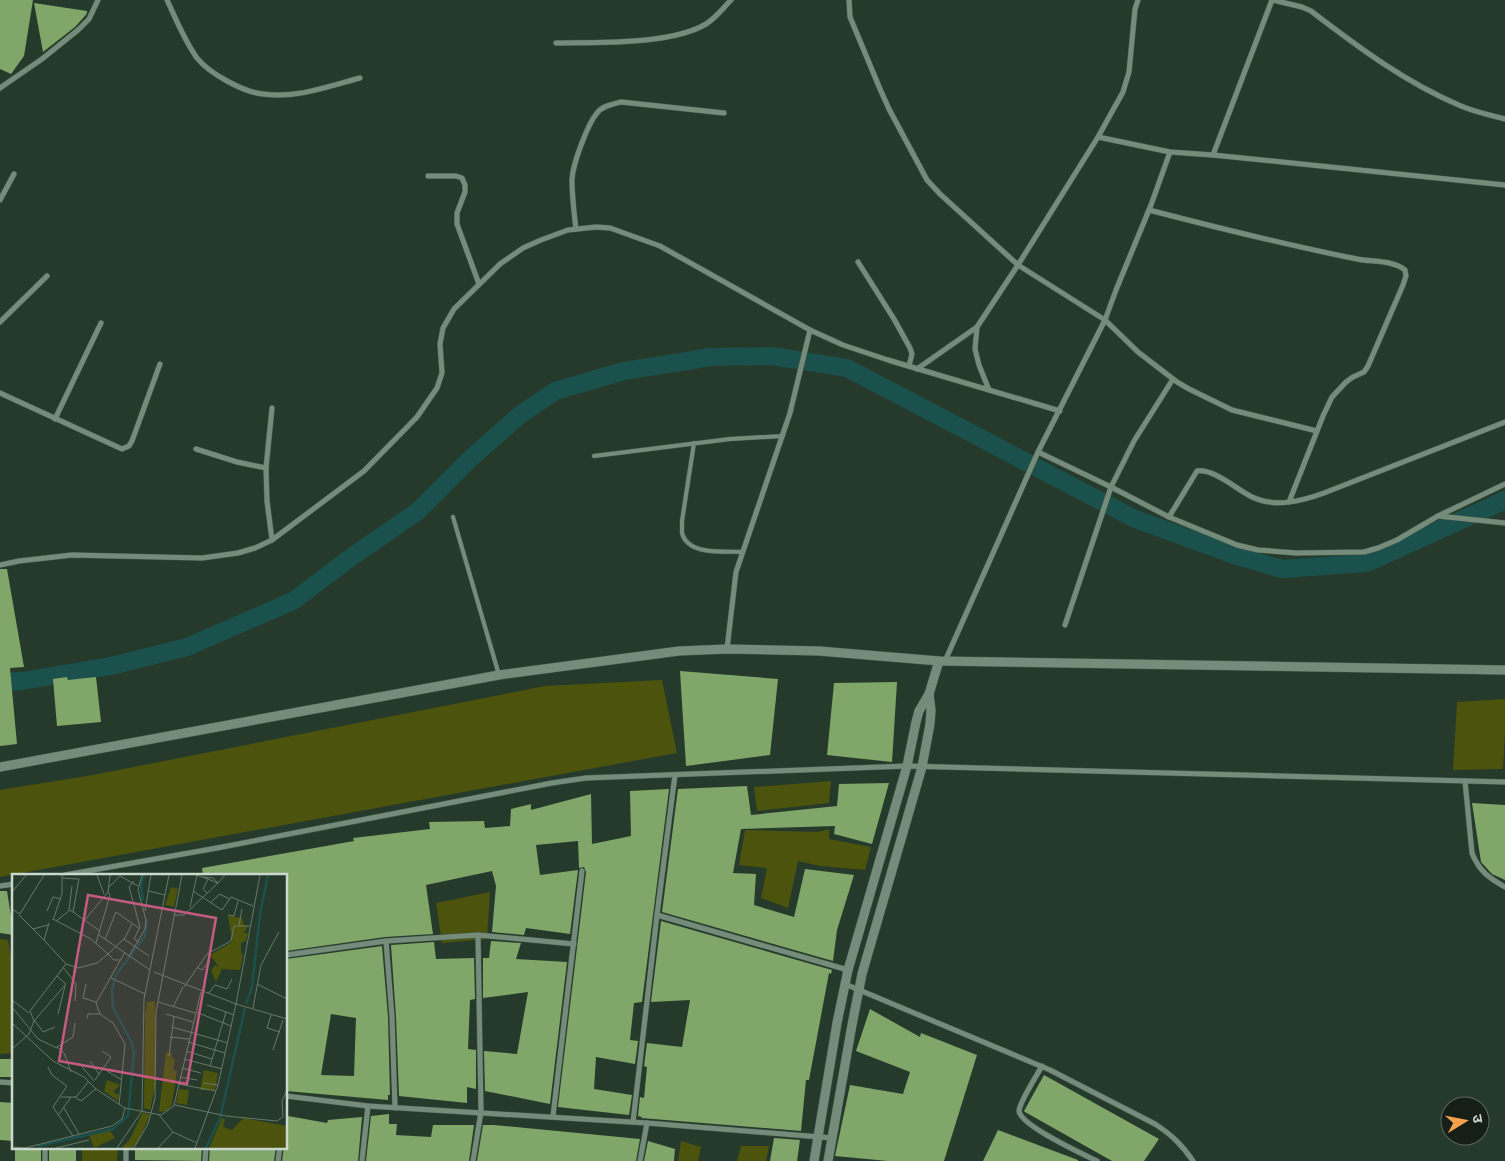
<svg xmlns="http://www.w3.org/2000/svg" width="1505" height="1161" font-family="Ubuntu,'Noto Sans Devanagari',sans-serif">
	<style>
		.green { fill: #4b530d }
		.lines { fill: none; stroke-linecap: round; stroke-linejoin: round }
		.canal { stroke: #1b514d; stroke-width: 18 }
		.building { fill: #80a66a; fill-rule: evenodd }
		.service-casing { stroke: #45584b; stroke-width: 5 }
		.minor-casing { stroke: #45584b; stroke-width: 6 }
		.tertiary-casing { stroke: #45584b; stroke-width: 10 }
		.service { stroke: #748c79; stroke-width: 4 }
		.minor { stroke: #748c79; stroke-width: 5 }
		.tertiary { stroke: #748c79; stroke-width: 9 }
		.inset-river { fill: none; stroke: #1b514d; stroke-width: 2.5 }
		.inset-road { fill: none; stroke: #67796c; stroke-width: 1 }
		.view { fill: #c55b83; fill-opacity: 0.15; stroke: #c55b83; stroke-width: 2.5 }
		.inset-edge { fill: none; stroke: #cbd8ce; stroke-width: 2.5 }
	</style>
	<rect width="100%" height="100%" fill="#253a2a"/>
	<g class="green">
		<path d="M662,680L677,753L0,877V790L93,775L545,686Z"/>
		<path d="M1505,699V733L1503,769L1453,770L1457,702Z"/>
		<path d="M831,781L829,803L757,811L754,787Z"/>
		<path d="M829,829V839L871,847L865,870L820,866L798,861L788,908L761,898L767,868L739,865L745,830L818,832Z"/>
		<path d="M490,892L487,939L442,943L436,903Z"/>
		<path d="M0,939L8,940L12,962H14V1053L0,1054Z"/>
		<path d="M681,1141L701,1147L698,1161H678Z"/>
		<path d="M741,1146H769L766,1161H737Z"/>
		<path d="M82,1147H118L117,1161H82Z"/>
	</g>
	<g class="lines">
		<path class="canal" d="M0,682L22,681L111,666L187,647L293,601L350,558L418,511L471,458L520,415L555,391L624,371L711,357L772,356L847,368L1133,518L1237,556L1282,569L1367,563L1505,500"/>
	</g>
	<g class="building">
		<path d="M0,0H33L24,56L11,74L0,69Z"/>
		<path d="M34,3L87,11V13L85,16L75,27L43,52Z"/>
		<path d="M0,569H7L24,667L10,668L17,744L0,746Z"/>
		<path d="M680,671L778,679L770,755L686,766Z"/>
		<path d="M67,677L68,680L96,677L101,722L57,726L53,679Z"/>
		<path d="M897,682L892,762L827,755L834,683Z"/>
		<path d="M889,783L872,844L834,834L835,826L741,829L733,873L756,874L754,905L794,917L805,869L854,875L837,930L833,961L662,912L678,789L747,786L751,815L837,806L839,784Z"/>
		<path d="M669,789L642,1002L634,1003L630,1040L638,1041L635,1064L596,1057L594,1089L632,1095L629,1115L558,1107L586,872L584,867L579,868L578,841L536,845L540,875L578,870L570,934L526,928L524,935L492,932L496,886L492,871L426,885L433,934L385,937L286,951V875H203L202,868L354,841L353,838L430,829L429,822L484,821L485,828L510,826L511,809L531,804V810L591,794L592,844L631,836L630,791Z"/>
		<path d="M1472,803L1505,805V880L1492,874L1481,862Z"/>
		<path d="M0,891H7L14,935L0,933Z"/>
		<path d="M661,921L832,970L831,974L829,973L809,1080H806L801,1131L641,1118L642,1117L638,1116L640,1097L644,1098L647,1067L644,1066L647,1043L682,1047L690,1000L651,1002Z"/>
		<path d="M491,941L521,943L516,959L567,962L550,1104L485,1091L484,1051L517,1054L528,992L483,998V958H489Z"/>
		<path d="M434,942L436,959L474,958L475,999L470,1000L468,1049L476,1050V1089L467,1087V1103L399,1096L396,1017L391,945Z"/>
		<path d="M382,946L388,1017L390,1095H388V1100L286,1091V959ZM331,1014L356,1018L354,1076L321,1075Z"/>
		<path d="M870,1009L920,1037L921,1033L977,1055L944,1161H888L835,1156L850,1085L903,1094L910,1072L856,1051Z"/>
		<rect x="0" y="1059" width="14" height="18"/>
		<path d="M1044,1075L1159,1139L1144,1161H1112L1025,1112L1024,1111Z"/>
		<path d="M0,1102L14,1103V1141L0,1140Z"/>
		<path d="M389,1114V1124H397L396,1135L431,1137L433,1125H474L469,1161H366L371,1116Z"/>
		<path d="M288,1116L327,1123L328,1120L362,1117L358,1161H282L284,1147H286Z"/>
		<path d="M483,1125H494L640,1139L636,1161H477Z"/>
		<path d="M998,1130L1078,1160V1161H983Z"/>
		<path d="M774,1138L800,1140L797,1161H770Z"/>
		<path d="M648,1141L675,1149L674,1161H644Z"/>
		<rect x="15" y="1147" width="26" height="14"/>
		<rect x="49" y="1147" width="27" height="14"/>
		<path d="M135,1147H202L201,1161L135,1160Z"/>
		<path d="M210,1147H276L274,1161H209Z"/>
	</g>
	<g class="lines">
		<g class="service-casing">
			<g id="service">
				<path d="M694,443L682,521C682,525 682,530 682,533C688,556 724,551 743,552"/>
				<path d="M594,456L730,439L783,436"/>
				<path d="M453,517L499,675"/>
			</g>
		</g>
		<g class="minor-casing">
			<g id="minor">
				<path d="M167,0C176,19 184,40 197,58C205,68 216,75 227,81C238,87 250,93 263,94C295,99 330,86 360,78"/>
				<path d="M849,0L850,17L880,89L889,109L927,180L940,194L1018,265L977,327L975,349L979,365L989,390"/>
				<path d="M1138,0L1135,9L1129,72L1123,92L1098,137L1018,265L1105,320L1138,352L1177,382L1189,389L1232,410L1317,431"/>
				<path d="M1273,0L1302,7L1311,11C1358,47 1406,83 1461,106C1475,112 1490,115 1505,119"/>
				<path d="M556,43C597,42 671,45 706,24C716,18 723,8 731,0"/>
				<path d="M0,88L42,59L78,30L89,19L98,0"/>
				<path d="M1098,137L1170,152L1213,155L1505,185"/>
				<path d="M1213,155L1272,0"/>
				<path d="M428,176H456L462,178L465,185V192L457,213V224L479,284"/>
				<path d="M0,200L14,174"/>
				<path d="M1149,210C1218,228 1287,245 1357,259C1372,262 1393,260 1405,270L1406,276L1403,285L1368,366L1364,372L1353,377L1346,382L1332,397L1323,416L1289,502"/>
				<path d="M576,229C574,213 572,195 572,179C573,164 587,125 597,113C602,106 613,104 621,102L724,113"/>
				<path d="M858,262L894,319L910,348L912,354L909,366"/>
				<path d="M0,322L47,276"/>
				<path d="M917,369L977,327"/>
				<path d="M0,393L122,449L129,446L132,441L160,364"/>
				<path d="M272,408L266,468L267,501L272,540"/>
				<path d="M55,419L101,323"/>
				<path d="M196,449L237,462L266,468"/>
				<path d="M1038,452L1111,487L1169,517L1237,545L1258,550L1296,553L1364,552L1378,548L1397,540L1438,516L1505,484"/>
				<path d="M1438,516L1505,523"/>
				<path d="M1169,517L1197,471C1215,469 1236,489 1252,497C1275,508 1302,501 1324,493L1505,422"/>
				<path d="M0,565L19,561L72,555L202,558L238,553L255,548L272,540L364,471L417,417L437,388L442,373L440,344L443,328L454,309L500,264L523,248L541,240L568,230L596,227L610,228L660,246L810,330L843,345L888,360L1060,411"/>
				<path d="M1065,625L1111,487L1134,441L1173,379"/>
				<path d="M727,649L736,572L790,413L810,330"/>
				<path d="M945,661L1038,452L1105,320L1116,290L1151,205L1170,152"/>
				<path d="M1465,781L1472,853C1479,871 1489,878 1505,887"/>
				<path d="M65,875L217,848L552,783L586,778L907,766L1505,782"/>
				<path d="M0,886L14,884"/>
				<path d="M657,915L848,970"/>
				<path d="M386,941L392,1017L395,1108"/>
				<path d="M286,955L386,941L478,935L574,944"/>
				<path d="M845,984L1050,1070L1155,1124C1172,1135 1182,1145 1193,1161"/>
				<path d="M1042,1066C1037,1075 1019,1103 1019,1111C1021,1126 1083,1154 1097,1161"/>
				<path d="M0,1082L14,1083"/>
				<path d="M286,1096L368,1106L647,1123L832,1138"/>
				<path d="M553,1116L582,871"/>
				<path d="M633,1122L657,915L675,775"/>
				<path d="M45,1147V1161"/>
				<path d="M126,1161V1147"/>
				<path d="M205,1161L206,1147"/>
				<path d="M278,1161L280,1147"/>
				<path d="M362,1161L368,1106"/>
				<path d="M473,1161L481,1112L478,935"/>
				<path d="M640,1161L647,1123"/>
			</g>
		</g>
		<g class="tertiary-casing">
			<g id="tertiary">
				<path d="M0,767L499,675L679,651L727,649L819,651L939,661L1505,670"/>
				<path d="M814,1161L837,1023L848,970L907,766L916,722L919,711L929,694L939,661"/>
				<path d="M828,1161L852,1025L862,974L922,767L930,724L931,710L929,694"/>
			</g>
		</g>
		<use href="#service" class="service"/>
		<use href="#minor" class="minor"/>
		<use href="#tertiary" class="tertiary"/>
	</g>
	<g transform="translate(12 874)">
		<rect width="275" height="275" fill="#253a2a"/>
		<path d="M159,13L166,15L162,33L153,31ZM216,42L230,44L232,51L236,52L232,59H236L234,67L229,69V79L231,81L228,96L210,95L204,108L199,97L203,91L207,93L198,81L220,68ZM143,127L144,208L138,236L132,234L133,141L135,128ZM154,178L160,179L159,183L163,185L161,196L165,197L160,230L155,237L147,238ZM192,196L206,199L203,216H188ZM95,206L108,211L101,218L107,221L106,227L92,217ZM167,215L177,216L175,231L164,229ZM131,238L138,241L126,268L120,274H109L118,265ZM210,244L213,245L211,253L220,256L231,244L275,252V274H197ZM98,256L103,264L82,274L77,261Z" fill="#4b530d"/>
		<path class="inset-river" d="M131,27L129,11L132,1M234,130L240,113L248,40L256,1M26,272L101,255L116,242L122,179L119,167L101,134L100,116L104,101L133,62L135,45M194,274L208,244L233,134"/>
		<path class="inset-road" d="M85,1L92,20M185,1L206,9L213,1M191,3L201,4L206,9M50,4L67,5L61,38M122,7L117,13L128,53L122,65L127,68M97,13L108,2L126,12M137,17L153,21M181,17L210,36L219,23L241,32M0,18L14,1M195,19L191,15L196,5M198,29L208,20L217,25M178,33L185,1M0,35L8,40L32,1M57,36L60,12M35,37L41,23L49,25M133,37L139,1M7,41L32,66M162,41H172L206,9M216,41L222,42L226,27M41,45L79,65L96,80L113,64L120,50M41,46L50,20V1M44,47L58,36L88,57M72,47L96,18L98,1M37,49L32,66L54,90L66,94L85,89L96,80L102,86H109M227,51L230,35M21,55L36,51M87,61L138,96M93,65L104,38L128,55M112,65L137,82M84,69L98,21L96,18M117,82L133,55L134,46L126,16L130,1M51,93L64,110L63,127M185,93L190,96L198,87M142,98L224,130L248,1M99,104L133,120M74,110L71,124L84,128M245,110L275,125M172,113L195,80L219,67L222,52H238M196,120L203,111L215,115L220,105M0,126L17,139M146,128L183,139M195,131L222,141M0,133L26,165L45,174M161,133L171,113M241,134L249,91L267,58M184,138L219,152M46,140L53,112M154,140L181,148M259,141L255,154L268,158M75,144L76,140H88M22,147L54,110L45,102M23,147L31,158L43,153M0,149L41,187L72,203L84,215L113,234L149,241L163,231L214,242L265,247L271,243L270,227L275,216M160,153L216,169M158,163L177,165M176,168L213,179M0,175L17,160L22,147L18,137L54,90M261,176L271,146M174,177L200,185M157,182L162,142M172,185L210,195M78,187L87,200M67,189L82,207M198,192L214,138M36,193L40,201L55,212L41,233L61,262M170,194L189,199M95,197L110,206M59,198L52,179L45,173L61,163L63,149M168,203L185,206M83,206L99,183L90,177M191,209L206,211M166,210L204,217M49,223H64L77,207M63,223L69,227L84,215M107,231L113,170L101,149L88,140L84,129L113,78M162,231L189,118M52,234L67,260M47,240L59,223M147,241L161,258L185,269M0,273L13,274L100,252L110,245L113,234M44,274L77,266M105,274L130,237L132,125L157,1M122,274L136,250L143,224L144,138L170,1M146,274L161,258M183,274L206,211L224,130L275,145"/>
		<path class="view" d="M76,21L204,44L175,210L47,187Z"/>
		<rect width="275" height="275" class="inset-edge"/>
	</g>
	<g transform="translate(1465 1121) rotate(80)"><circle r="24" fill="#151e17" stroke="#5e6860"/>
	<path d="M0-4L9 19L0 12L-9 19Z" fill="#f8a04b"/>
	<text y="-8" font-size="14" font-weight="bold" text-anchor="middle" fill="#cbd8ce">उ</text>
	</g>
</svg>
